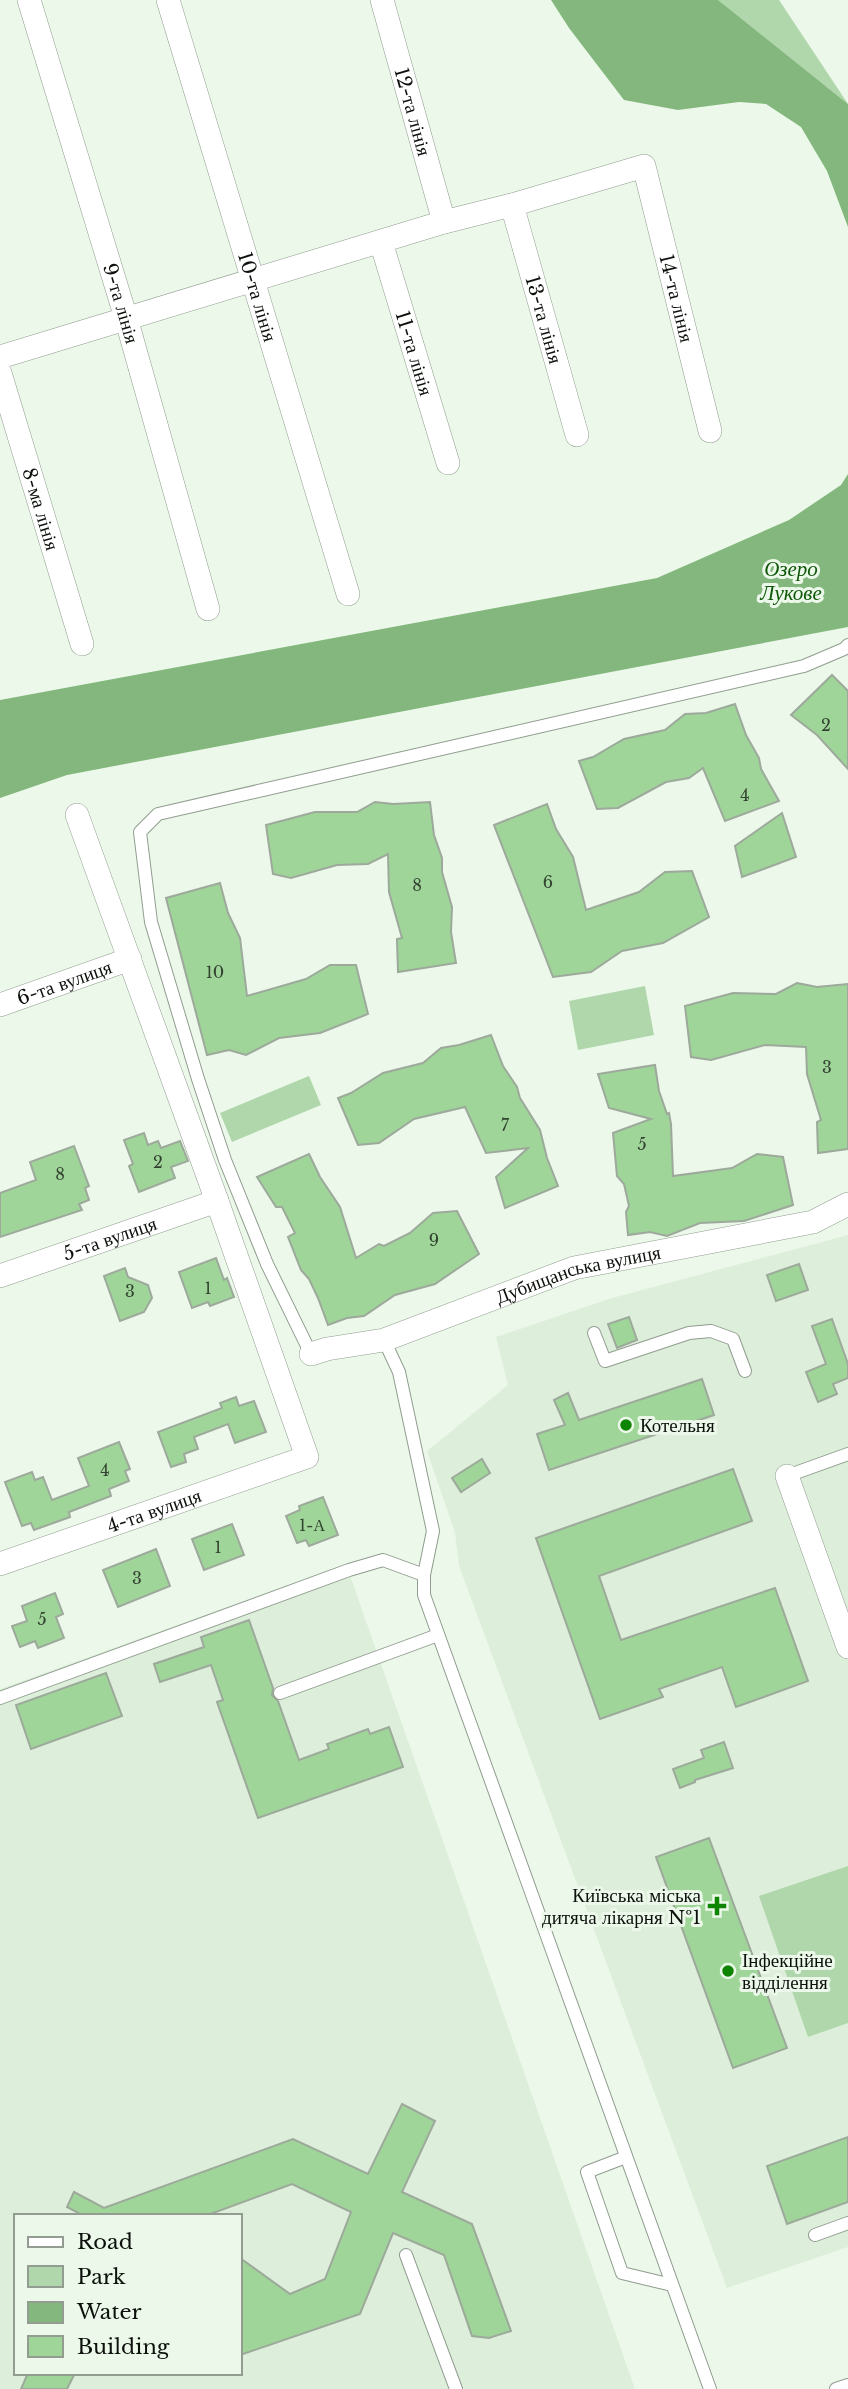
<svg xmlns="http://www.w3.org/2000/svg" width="848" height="2389" font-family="'Libre Baskerville',serif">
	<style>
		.built { fill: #ddefda; fill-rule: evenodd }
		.green { fill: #b0d6ab }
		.water { fill: #84b77e }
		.building { fill: #a0d59a; stroke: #9ca99b; stroke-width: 2 }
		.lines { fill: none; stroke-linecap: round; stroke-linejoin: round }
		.service-casing { stroke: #909c8f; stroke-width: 14 }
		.minor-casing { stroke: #909c8f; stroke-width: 24 }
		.service { stroke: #fff; stroke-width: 12 }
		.minor { stroke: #fff; stroke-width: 23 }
		.poi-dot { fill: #0d8500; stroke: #ecf9ea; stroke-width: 2.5 }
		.labels { text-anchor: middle; stroke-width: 6; stroke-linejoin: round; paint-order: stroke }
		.number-label { font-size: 16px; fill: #324230 }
		.street-label { font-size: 19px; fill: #0d110c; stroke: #ecf9ea }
		.poi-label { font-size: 19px; fill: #0d110c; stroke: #ecf9ea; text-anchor: start }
		.water-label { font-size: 21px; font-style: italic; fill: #0e5708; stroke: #ecf9ea }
	</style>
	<rect width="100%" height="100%" fill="#ecf9ea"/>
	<g class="built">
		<path d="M848,1235V2247L727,2288L459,1566L455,1533L427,1451L508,1385L496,1337L612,1298Z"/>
		<path d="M346,1564L635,2389H0V1689ZM16,2216H240V2373H16Z"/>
	</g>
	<g class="green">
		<path d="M718,0H779L848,104L727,7Z"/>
		<path d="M645,986L654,1035L578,1050L569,1001Z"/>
		<path d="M309,1076L321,1105L232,1142L220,1113Z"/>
		<path d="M848,1866V2023L808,2037L759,1896Z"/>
	</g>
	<g class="water">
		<path d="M551,0H718L727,7L848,104V227L827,171L801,127L766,104L739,102L678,110L624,100L569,28Z"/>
		<path d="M848,474V627L67,775L0,798V700L657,578L789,520L841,485Z"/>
	</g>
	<g class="building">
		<path d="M832,675L848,691V769L817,735L791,715Z"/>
		<path d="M735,704L746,735L759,758L761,769L779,801L725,821L703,768L689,778L666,782L618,808L597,809L579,761L593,757L624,739L665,730L685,714L706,713Z"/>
		<path d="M375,802L393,804L430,802L434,835L442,858V872L452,907L451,932L456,963L398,972L397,939L402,938L389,892L388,854L368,864L337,865L291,878L273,874L266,825L315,812H357Z"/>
		<path d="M547,804L556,829L573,857L586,910L639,892L665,872L692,871L709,917L663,943L622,951L591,972L553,977L494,825Z"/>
		<path d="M782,813L796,857L742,877L735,846Z"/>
		<path d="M220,883L228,913L240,938L247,996L306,979L330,965H356L368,1014L320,1033L279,1038L246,1055L229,1050L207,1055L166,898Z"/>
		<path d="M797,983L817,987L848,984V1149L818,1153L817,1122L821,1120L807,1074L806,1047L765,1045L711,1060L691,1057L685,1006L733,993L776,994Z"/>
		<path d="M491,1035L503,1066L517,1087L520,1098L540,1130L547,1158L558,1186L505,1208L496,1177L528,1148L486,1153L465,1107L414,1119L379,1143L358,1145L338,1098L351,1093L383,1073L423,1063L441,1048L459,1045Z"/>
		<path d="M655,1065L659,1091L667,1114L669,1113L671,1124L673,1176L732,1168L757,1154L783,1157L793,1205L744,1221L700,1223L667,1236L650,1232L628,1235L626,1212L629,1206L624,1184L617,1176L613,1133L651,1119L609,1108L598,1074Z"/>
		<path d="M144,1133L148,1145L158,1141L161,1148L180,1141L188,1161L171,1167L175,1178L139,1192L129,1166L133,1164L124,1140Z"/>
		<path d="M74,1146L89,1186L85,1188L89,1200L79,1204L82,1210L0,1237V1193L36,1180L30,1162Z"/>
		<path d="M309,1154L320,1177L340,1207L356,1258L379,1244L384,1246L410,1233L433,1213L457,1211L479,1254L435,1284L395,1295L364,1316L347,1318L328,1325L318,1298L309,1279L301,1270L288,1237L295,1233L282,1207H276L257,1177Z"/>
		<path d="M216,1258L224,1280L227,1278L234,1297L210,1306L208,1302L192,1308L179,1272Z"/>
		<path d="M799,1264L808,1290L776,1301L767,1275Z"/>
		<path d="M125,1268L128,1277L148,1285L152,1298L144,1312L120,1321L104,1276Z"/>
		<path d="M629,1317L637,1340L617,1348L608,1324Z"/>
		<path d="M832,1319L848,1364V1378L833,1384L837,1394L818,1402L806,1372L826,1364L812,1326Z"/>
		<path d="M702,1379L714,1415L549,1470L537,1434L565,1425L554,1400L568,1393L579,1420Z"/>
		<path d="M236,1397L239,1406L254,1401L266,1432L235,1443L228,1424L194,1437L198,1449L184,1454L186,1462L171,1467L158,1432L222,1408L220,1403Z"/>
		<path d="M119,1442L130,1469L125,1471L129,1481L109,1489L111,1496L69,1512L70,1517L34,1530L31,1523L22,1526L5,1482L32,1472L35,1480L43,1477L52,1500L89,1486L78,1458Z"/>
		<path d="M482,1459L490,1473L461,1492L452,1478Z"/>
		<path d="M733,1469L752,1521L599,1576L621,1640L775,1588L808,1681L736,1707L722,1667L659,1689L663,1697L600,1719L536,1538Z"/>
		<path d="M323,1497L338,1535L309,1546L306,1540L297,1543L286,1516L300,1510L299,1506Z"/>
		<path d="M232,1524L244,1555L204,1570L192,1539Z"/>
		<path d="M156,1549L170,1586L118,1607L103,1570Z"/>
		<path d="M55,1593L63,1614L56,1617L64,1638L38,1648L35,1641L20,1647L12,1626L27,1621L22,1606Z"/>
		<path d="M249,1620L273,1688L272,1695L278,1701L299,1760L329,1749L327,1744L368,1729L370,1734L389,1727L403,1767L258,1818L217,1702L223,1700L211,1665L160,1682L154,1664L204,1647L201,1637Z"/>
		<path d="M106,1673L122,1716L31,1749L16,1705Z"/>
		<path d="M724,1742L733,1768L695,1780V1782L680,1788L673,1769L704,1758L701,1750Z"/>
		<path d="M709,1838L787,2048L733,2068L656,1857Z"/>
		<path d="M402,2104L435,2121L402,2192L472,2224L511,2331L489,2338L472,2336L444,2255L393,2233L360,2314L240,2355V2258L290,2294L325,2279L351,2212L292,2184L205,2216H84L67,2207L74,2192L104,2208L293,2139L368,2174Z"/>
		<path d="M848,2137V2202L787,2224L767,2166Z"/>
		<path d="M28,2373H75L67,2389H21Z"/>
	</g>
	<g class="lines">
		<g class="service-casing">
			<g id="service">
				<path d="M594,1333L605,1361L689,1333L711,1331L733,1339L745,1371"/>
				<path d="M384,1340L399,1372L433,1531L424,1575V1595L710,2389"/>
				<path d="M311,1354L267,1264L225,1160L198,1079L151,922L140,832L158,814L804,666L844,649L848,645"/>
				<path d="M787,1476L848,1454"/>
				<path d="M280,1693L438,1635"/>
				<path d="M0,1698L349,1570L383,1560L424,1575"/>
				<path d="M626,2157L587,2172L622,2273L672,2285"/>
				<path d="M815,2235L848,2223"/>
				<path d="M406,2255L456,2389"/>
				<path d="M836,2389L848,2385"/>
			</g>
		</g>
		<g class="minor-casing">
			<g id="minor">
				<path id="s1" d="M29,0L126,318L208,609"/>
				<path id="s2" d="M168,0L348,594"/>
				<path id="s3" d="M382,0L444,222"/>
				<path id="s4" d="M512,205L577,435"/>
				<path id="s5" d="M381,242L448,463"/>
				<path id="s6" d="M0,357L444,222L512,205L644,166L710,431"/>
				<path id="s7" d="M0,373L82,644"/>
				<path id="s8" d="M0,1005L130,959"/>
				<path id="s9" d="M0,1276L217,1201"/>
				<path id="s10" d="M311,1354L327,1349L384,1340L574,1268L813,1222L848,1204"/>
				<path d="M787,1476L848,1647"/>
				<path id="s11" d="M0,1564L307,1457L217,1201L77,815"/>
			</g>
		</g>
		<use href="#service" class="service"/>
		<use href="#minor" class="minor"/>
	</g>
	<g class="poi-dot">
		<circle cx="626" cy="1425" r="7"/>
		<path d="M713.5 1895.5h7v7h7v7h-7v7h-7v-7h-7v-7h7z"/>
		<circle cx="728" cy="1971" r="7"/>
	</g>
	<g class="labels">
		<g class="number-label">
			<text x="826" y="731">2</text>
			<text x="745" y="801">4</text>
			<text x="548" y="888">6</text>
			<text x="417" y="891">8</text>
			<text x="215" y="978">10</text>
			<text x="827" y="1073">3</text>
			<text x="505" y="1131">7</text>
			<text x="642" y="1150">5</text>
			<text x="158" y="1168">2</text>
			<text x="60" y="1180">8</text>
			<text x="434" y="1246">9</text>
			<text x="208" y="1294">1</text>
			<text x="130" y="1297">3</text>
			<text x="105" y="1476">4</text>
			<text x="312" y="1531">1-А</text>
			<text x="218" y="1553">1</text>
			<text x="137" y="1584">3</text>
			<text x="42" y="1625">5</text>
		</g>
		<g class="street-label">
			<text dy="7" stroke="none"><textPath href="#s3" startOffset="116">12-та лінія</textPath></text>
			<text dy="7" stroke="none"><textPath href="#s2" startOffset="310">10-та лінія</textPath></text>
			<text dy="7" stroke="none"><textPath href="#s6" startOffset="808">14-та лінія</textPath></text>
			<text dy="7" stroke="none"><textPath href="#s1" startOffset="317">9-та лінія</textPath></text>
			<text dy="7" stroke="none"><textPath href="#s4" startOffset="119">13-та лінія</textPath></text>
			<text dy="7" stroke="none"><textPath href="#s5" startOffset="116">11-та лінія</textPath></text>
			<text dy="7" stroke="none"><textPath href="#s7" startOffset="142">8-ма лінія</textPath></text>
			<text dy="7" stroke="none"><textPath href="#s8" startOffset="68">6-та вулиця</textPath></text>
			<text dy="7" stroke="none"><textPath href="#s9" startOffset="116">5-та вулиця</textPath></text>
			<text dy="7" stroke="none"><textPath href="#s10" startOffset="280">Дубищанська вулиця</textPath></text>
			<text dy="7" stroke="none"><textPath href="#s11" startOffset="163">4-та вулиця</textPath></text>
		</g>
		<g class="poi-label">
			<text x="640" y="1432">Котельня</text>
			<text x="701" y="1902" text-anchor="end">Київська міська<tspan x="701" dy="22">дитяча лікарня №1</tspan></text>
			<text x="742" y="1967">Інфекційне<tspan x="742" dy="22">відділення</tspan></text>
		</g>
		<g class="water-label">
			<text x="791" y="576">Озеро<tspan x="791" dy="24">Лукове</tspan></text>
		</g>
	</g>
	<rect x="14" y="2214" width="228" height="161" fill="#ecf9ea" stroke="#939c91" stroke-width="2"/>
	<rect x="28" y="2237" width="35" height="10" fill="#ffffff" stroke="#939c91" stroke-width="2"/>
	<text x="77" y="2249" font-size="21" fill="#0d110c">Road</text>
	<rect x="28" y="2266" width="35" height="21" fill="#b0d6ab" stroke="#939c91" stroke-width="2"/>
	<text x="77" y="2284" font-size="21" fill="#0d110c">Park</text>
	<rect x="28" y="2302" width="35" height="21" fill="#84b77e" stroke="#939c91" stroke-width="2"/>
	<text x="77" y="2319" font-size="21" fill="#0d110c">Water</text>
	<rect x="28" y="2336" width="35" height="21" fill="#a0d59a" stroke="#939c91" stroke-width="2"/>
	<text x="77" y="2354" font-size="21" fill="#0d110c">Building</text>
</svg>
